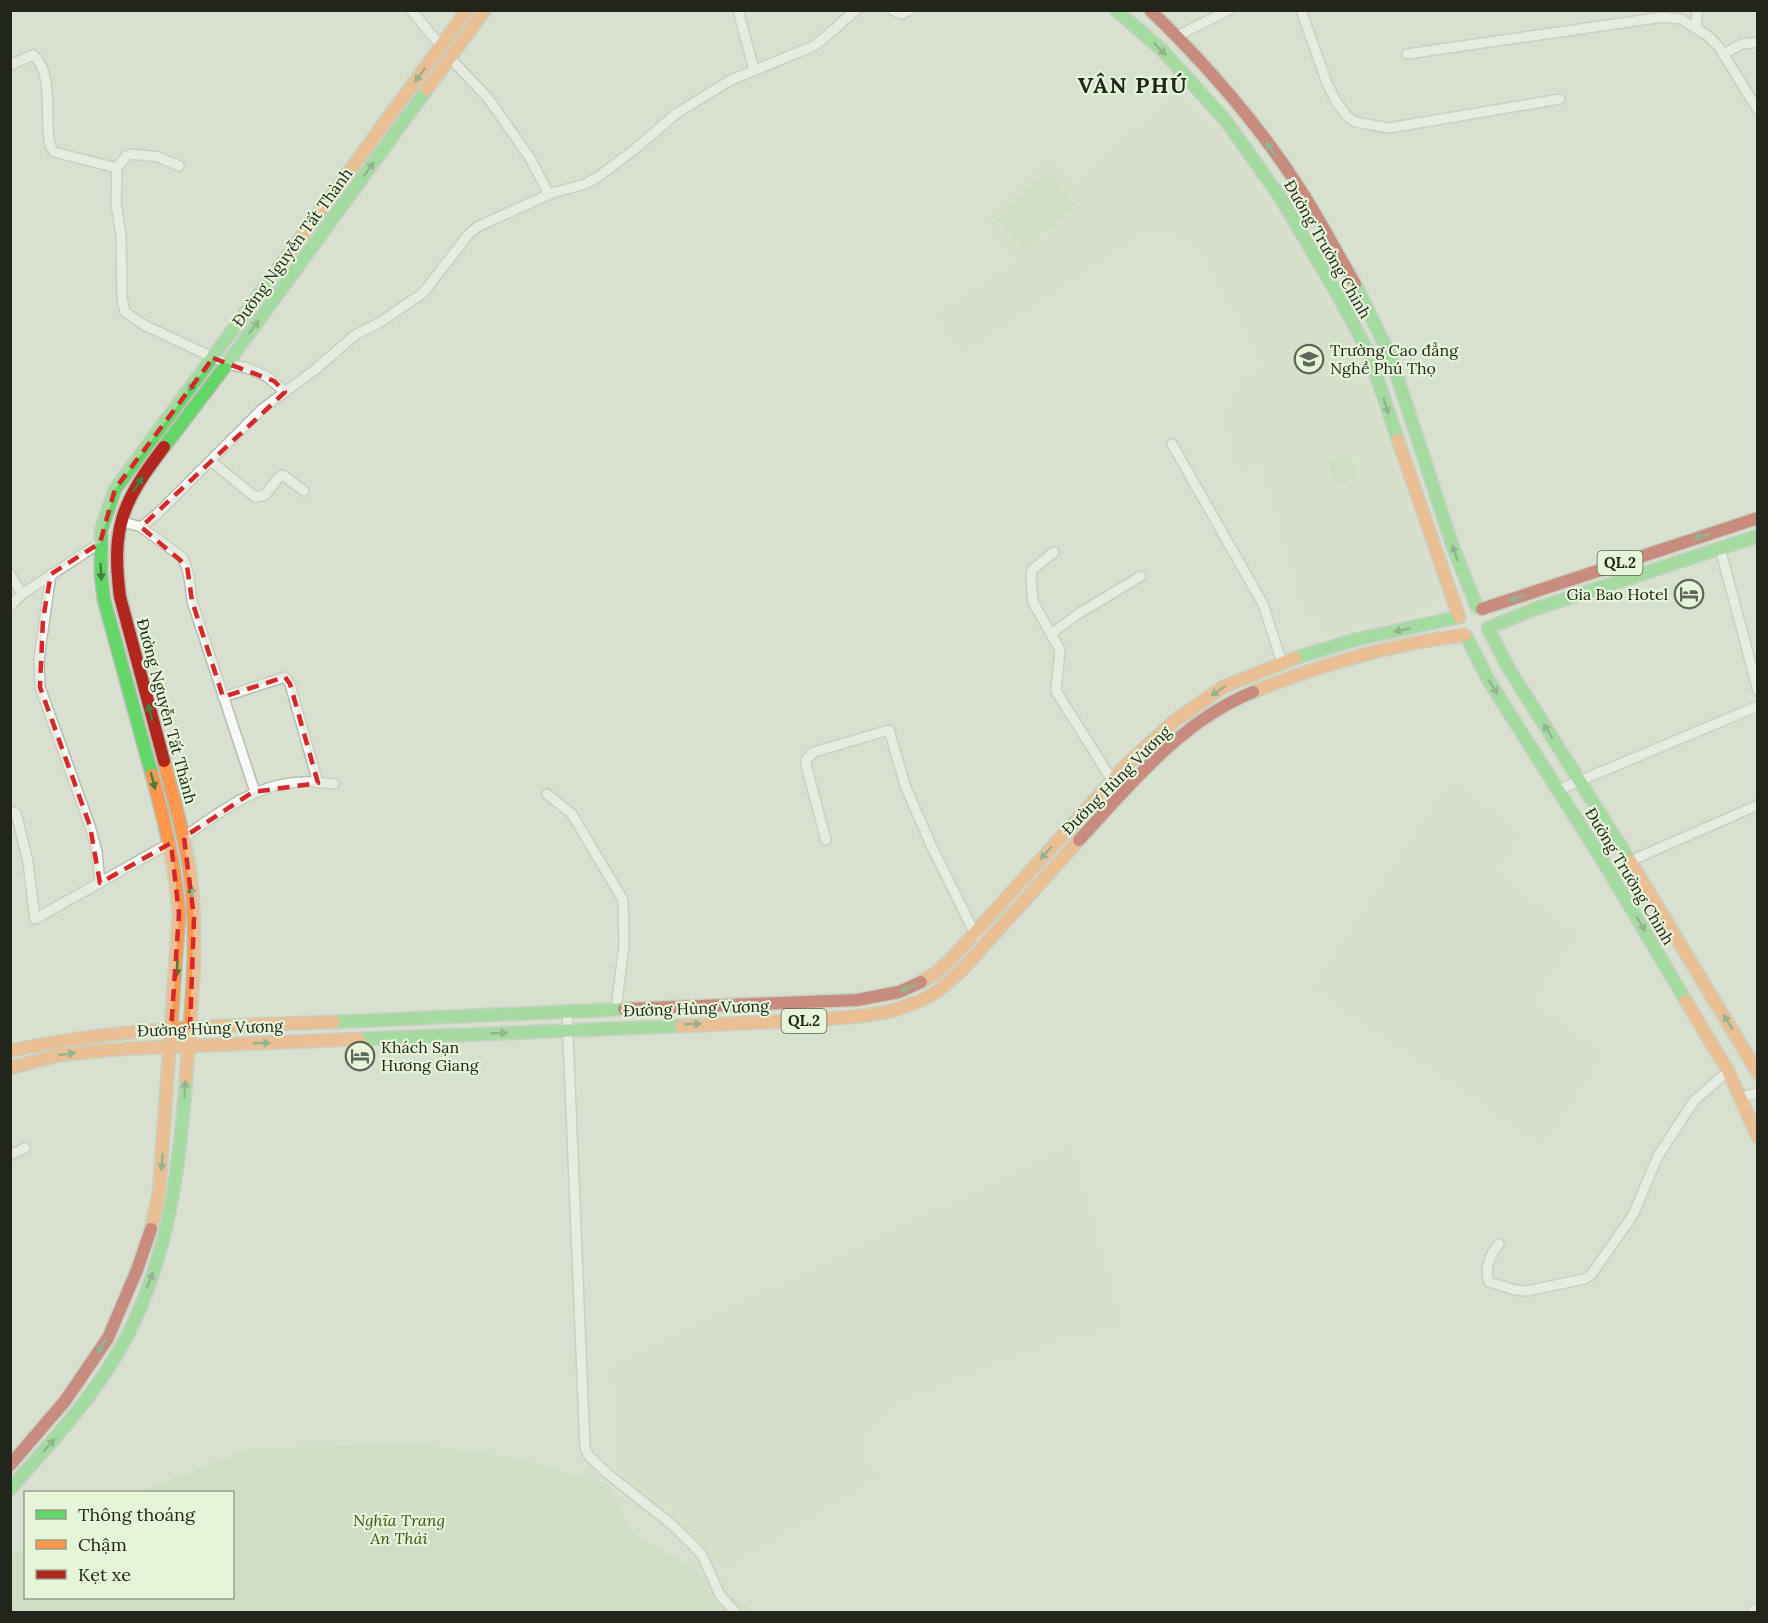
<svg xmlns="http://www.w3.org/2000/svg" width="1768" height="1623" font-family="Lora,serif">
	<style>
		.built { fill: #d2dfc4 }
		.green { fill: #cadab8 }
		.lines { fill: none; stroke-linecap: round; stroke-linejoin: round }
		.street-casing { stroke: #b7bdb1; stroke-width: 12 }
		.fast-casing { stroke: #b7bdb1; stroke-width: 15 }
		.slow-casing { stroke: #b7bdb1; stroke-width: 15 }
		.jam-casing { stroke: #b7bdb1; stroke-width: 15 }
		.street { stroke: #f9faf8; stroke-width: 9 }
		.fast { stroke: #63d668; stroke-width: 12 }
		.slow { stroke: #ff974d; stroke-width: 12 }
		.jam { stroke: #b3261e; stroke-width: 12 }
		.oneway { fill: #427e42 }
		.marked { fill: none; stroke: #d62828; stroke-width: 4.5; stroke-dasharray: 12 8; stroke-linejoin: round }
		.labels { text-anchor: middle; stroke-width: 4.5; stroke-linejoin: round; paint-order: stroke }
		.shield { fill: #e6f4d7; stroke: #5c6353; stroke-width: 1.5 }
		.shield-label { font-size: 15px; font-weight: bold; fill: #21251b }
		.street-label { font-size: 16px; fill: #21251b; stroke: #e6f4d7 }
		.poi-label { font-size: 16px; fill: #21251b; stroke: #e6f4d7; text-anchor: start }
		.park-label { font-size: 16px; font-style: italic; fill: #3b5118; stroke: #e6f4d7 }
		.district-label { font-size: 22px; font-weight: bold; letter-spacing: 1.5px; fill: #21251b; stroke: #e6f4d7 }
	</style>
	<rect width="100%" height="100%" fill="#d8e0d0"/>
	<g class="built">
		<path d="M1178,93L1226,145L1269,206L1315,282L1341,327L1359,367L1433,583L1437,598L1429,606L1326,637L1319,614L1308,617L1262,462L1240,468L1228,423L1231,417L1227,410L1242,381L1253,379L1259,370L1267,367L1201,249L1184,237L1165,231H1143L961,351L937,317L1019,261L983,219L1049,160L1073,186Z"/>
		<path d="M1452,782L1520,834L1494,873L1574,935L1531,1003L1603,1055L1543,1144L1314,987Z"/>
		<path d="M1070,1148L1121,1324L1055,1339L888,1404L856,1448L878,1476L723,1568L621,1471L612,1366Z"/>
	</g>
	<g class="green">
		<path d="M1048,173L1075,204L1024,249L997,219Z"/>
		<circle cx="1343" cy="470" r="13"/>
		<path d="M413,1444L510,1457L610,1485L631,1532L688,1565L755,1612H11L10,1556L25,1547L26,1598H232V1492H139L248,1449Z"/>
	</g>
	<g class="lines">
		<g class="street-casing">
			<g id="street">
				<path d="M411,10L441,46"/>
				<path d="M738,10L754,70"/>
				<path d="M892,10L902,14L910,10"/>
				<path d="M1301,10L1327,83L1337,103L1347,116L1355,122L1389,128L1560,99"/>
				<path d="M1696,28L1697,10"/>
				<path d="M1177,36L1229,10"/>
				<path d="M1407,54L1663,17L1681,19L1708,36L1719,47L1758,110"/>
				<path d="M1723,54L1742,44L1758,42"/>
				<path d="M450,58L488,98L530,158L549,195"/>
				<path d="M10,65L33,55C58,74 40,138 54,152L117,168"/>
				<path d="M179,166L158,157L131,154L126,156L117,168L116,204L121,235L122,298L125,312L144,325L227,364L247,368L266,376L285,392"/>
				<path d="M1172,444L1263,604L1282,663"/>
				<path d="M211,461L255,497L265,495L279,477L283,475L304,491"/>
				<path d="M120,521L141,527L182,557C190,571 190,586 192,601L255,792"/>
				<path d="M141,527L157,514L262,409L316,369L355,335L379,323L423,293L468,235L477,227L552,193L585,184L598,177L635,149L677,113L731,80L816,45L856,10"/>
				<path d="M1720,548L1758,691"/>
				<path d="M1054,552L1032,570L1031,577L1033,602L1060,650L1056,691L1112,780"/>
				<path d="M10,574L22,594"/>
				<path d="M51,574L39,659L40,687L90,826L97,852L100,883"/>
				<path d="M10,606L22,594L100,543"/>
				<path d="M1051,634L1078,614L1141,576"/>
				<path d="M223,697L285,677L290,684L318,783"/>
				<path d="M1558,790L1758,706"/>
				<path d="M547,794L572,814L623,900L624,946L616,1009"/>
				<path d="M10,811L16,813L28,862L35,919L170,843"/>
				<path d="M184,837C220,812 255,784 301,782C312,781 323,783 334,784"/>
				<path d="M826,840L806,765L807,759L814,752L889,730L906,788L931,845L976,936"/>
				<path d="M1630,861L1758,805"/>
				<path d="M567,1012L585,1448L589,1456L608,1474L670,1523L693,1545L702,1555L720,1595L735,1612"/>
				<path d="M1741,1097L1758,1093"/>
				<path d="M10,1155L25,1148"/>
				<path d="M1499,1244C1490,1254 1484,1269 1489,1282L1515,1290L1527,1291L1584,1279L1591,1275L1633,1215L1658,1156L1694,1101L1728,1071"/>
				<path d="M1752,1612L1758,1607"/>
			</g>
		</g>
		<g class="fast-casing">
			<g id="fast">
				<path d="M1116,10L1162,50L1226,121L1280,197L1339,297L1369,354L1398,440"/>
				<path d="M1355,284L1390,355L1453,547L1477,607"/>
				<path d="M164,447L227,364L427,89"/>
				<path d="M1488,628L1509,669L1630,861"/>
				<path d="M1488,628L1535,609L1758,536"/>
				<path d="M1466,636L1489,681L1603,861L1686,1001"/>
				<path d="M1295,658L1358,639L1459,617"/>
				<path d="M152,775L104,600L101,575V530L115,489L280,266"/>
				<path d="M334,1022L624,1009"/>
				<path d="M359,1039L681,1026"/>
				<path d="M10,1489C45,1449 82,1410 111,1364C165,1279 179,1178 186,1079"/>
			</g>
		</g>
		<g class="slow-casing">
			<g id="slow">
				<path d="M427,89L485,10"/>
				<path d="M280,266L467,10"/>
				<path d="M1398,440L1459,617"/>
				<path d="M1253,692C1322,664 1391,644 1465,635"/>
				<path d="M164,761C173,798 185,835 190,873C199,941 191,1011 186,1079"/>
				<path d="M1630,861L1758,1073"/>
				<path d="M921,982L936,973L953,957L1126,765L1173,722L1223,687L1295,658"/>
				<path d="M1686,1001L1728,1071L1758,1137"/>
				<path d="M681,1026L815,1020L861,1016L892,1011L920,1001L938,991L963,969L1079,840"/>
				<path d="M10,1051C117,1027 225,1026 334,1022"/>
				<path d="M10,1068L59,1055L119,1049L359,1039"/>
				<path d="M151,1229L159,1193L179,914C175,864 165,823 152,775"/>
			</g>
		</g>
		<g class="jam-casing">
			<g id="jam">
				<path d="M1150,10C1206,64 1258,124 1300,189C1320,220 1337,253 1355,284"/>
				<path d="M1482,609L1758,518"/>
				<path d="M164,761L120,597C111,527 122,502 164,447"/>
				<path d="M1079,840C1130,785 1181,721 1253,692"/>
				<path d="M624,1009L857,1000L899,992L921,982"/>
				<path d="M10,1465L65,1401L108,1338L137,1270L151,1229"/>
			</g>
		</g>
		<use href="#street" class="street"/>
		<use href="#fast" class="fast"/>
		<use href="#slow" class="slow"/>
		<use href="#jam" class="jam"/>
	</g>
	<defs><path id="oneway-solid" d="M-6-.8H1V-3.2L6.5 0L1 3.2V.8H-6Z" transform="scale(1.5)"/></defs>
	<g class="oneway">
		<use href="#oneway-solid" transform="translate(1160 49) rotate(45)"/>
		<use href="#oneway-solid" transform="translate(420 75) rotate(126)"/>
		<use href="#oneway-solid" transform="translate(1271 149) rotate(-126)"/>
		<use href="#oneway-solid" transform="translate(369 169) rotate(-54)"/>
		<use href="#oneway-solid" transform="translate(254 327) rotate(-54)"/>
		<use href="#oneway-solid" transform="translate(193 384) rotate(127)"/>
		<use href="#oneway-solid" transform="translate(1386 406) rotate(72)"/>
		<use href="#oneway-solid" transform="translate(138 484) rotate(-57)"/>
		<use href="#oneway-solid" transform="translate(1702 536) rotate(163)"/>
		<use href="#oneway-solid" transform="translate(1455 553) rotate(-109)"/>
		<use href="#oneway-solid" transform="translate(101 572) rotate(87)"/>
		<use href="#oneway-solid" transform="translate(1517 598) rotate(161)"/>
		<use href="#oneway-solid" transform="translate(1402 630) rotate(168)"/>
		<use href="#oneway-solid" transform="translate(1493 687) rotate(58)"/>
		<use href="#oneway-solid" transform="translate(1218 691) rotate(147)"/>
		<use href="#oneway-solid" transform="translate(150 712) rotate(-105)"/>
		<use href="#oneway-solid" transform="translate(1548 731) rotate(-122)"/>
		<use href="#oneway-solid" transform="translate(153 781) rotate(75)"/>
		<use href="#oneway-solid" transform="translate(1046 853) rotate(132)"/>
		<use href="#oneway-solid" transform="translate(192 894) rotate(-96)"/>
		<use href="#oneway-solid" transform="translate(1641 924) rotate(59)"/>
		<use href="#oneway-solid" transform="translate(177 968) rotate(94)"/>
		<use href="#oneway-solid" transform="translate(908 988) rotate(158)"/>
		<use href="#oneway-solid" transform="translate(1728 1022) rotate(-121)"/>
		<use href="#oneway-solid" transform="translate(693 1024) rotate(-2)"/>
		<use href="#oneway-solid" transform="translate(499 1033) rotate(-2)"/>
		<use href="#oneway-solid" transform="translate(262 1043) rotate(-2)"/>
		<use href="#oneway-solid" transform="translate(67 1054) rotate(-7)"/>
		<use href="#oneway-solid" transform="translate(185 1089) rotate(-86)"/>
		<use href="#oneway-solid" transform="translate(162 1162) rotate(95)"/>
		<use href="#oneway-solid" transform="translate(150 1280) rotate(-69)"/>
		<use href="#oneway-solid" transform="translate(102 1346) rotate(123)"/>
		<use href="#oneway-solid" transform="translate(49 1445) rotate(-49)"/>
	</g>
	<path d="M0 0H1768V1623H0ZM213,358L274,381L285,392L141,527L187,566L192,601L223,697L285,677L290,684L318,783L253,792L184,837L194,918L190,1029L171,1030L179,914L171,843L100,883L90,826L40,687L43,619L51,574L100,543L115,489Z" fill="#d8e0d0" fill-opacity=".55" fill-rule="evenodd"/>
	<path class="marked" d="M213,358L274,381L285,392L141,527L187,566L192,601L223,697L285,677L290,684L318,783L253,792L184,837L194,918L190,1029L171,1030L179,914L171,843L100,883L90,826L40,687L43,619L51,574L100,543L115,489Z"/>
	<defs>
		<g id="university-ring" transform="scale(1.5)"><circle r="9.5" fill="#e6f4d7" stroke="#61665a" stroke-width="1.5"/><path d="M0-5L7-2L0 1L-7-2ZM-4 1L0 2.5L4 1V4Q0 6-4 4Z" fill="#61665a"/></g>
		<g id="hotel-ring" transform="scale(1.5)"><circle r="9.5" fill="#e6f4d7" stroke="#61665a" stroke-width="1.5"/><path d="M-6-4.5h1.5V1H6V5H4.5V3h-9V5H-6ZM-4 0a1.8 1.8 0 1 1 3.6 0ZM.5 0V-2.5h3Q6-2.5 6 0Z" fill="#61665a"/></g>
	</defs>
	<g fill-rule="evenodd">
		<use href="#university-ring" x="1309" y="359"/>
		<use href="#hotel-ring" x="1689" y="594"/>
		<use href="#hotel-ring" x="360" y="1056"/>
	</g>
	<g class="labels">
		<g class="shield">
			<rect x="1597.5" y="551" width="45" height="24" rx="4.5"/>
			<rect x="781.5" y="1009" width="45" height="24" rx="4.5"/>
		</g>
		<g class="shield-label">
			<text x="1620" y="568">QL.2</text>
			<text x="804" y="1026">QL.2</text>
		</g>
		<g class="street-label">
			<text transform="translate(292 247) rotate(-54)" y="6">Đường Nguyễn Tất Thành</text>
			<text transform="translate(1328 249) rotate(60)" y="6">Đường Trường Chinh</text>
			<text transform="translate(167 711) rotate(75)" y="6">Đường Nguyễn Tất Thành</text>
			<text transform="translate(1116 780) rotate(-45)" y="6">Đường Hùng Vương</text>
			<text transform="translate(1630 876) rotate(59)" y="6">Đường Trường Chinh</text>
			<text transform="translate(696 1008) rotate(-2)" y="6">Đường Hùng Vương</text>
			<text transform="translate(210 1028) rotate(-2)" y="6">Đường Hùng Vương</text>
		</g>
		<g class="poi-label">
			<text x="1330" y="356">Trường Cao đẳng<tspan x="1330" dy="18">Nghề Phú Thọ</tspan></text>
			<text x="1668" y="600" text-anchor="end">Gia Bao Hotel</text>
			<text x="381" y="1053">Khách Sạn<tspan x="381" dy="18">Hương Giang</tspan></text>
		</g>
		<g class="park-label">
			<text x="399" y="1526">Nghĩa Trang<tspan x="399" dy="18">An Thái</tspan></text>
		</g>
		<g class="district-label">
			<text x="1133" y="93">VÂN PHÚ</text>
		</g>
	</g>
	<rect width="1768" height="1623" fill="none" stroke="#21251b" stroke-width="24"/>
	<rect x="24" y="1491" width="210" height="108" fill="#e6f4d7" stroke="#97a18c" stroke-width="1.5"/>
	<rect x="36" y="1510" width="30" height="9" fill="#63d668" stroke="#97a18c" stroke-width="1.5"/>
	<text x="78" y="1521" font-size="18" fill="#21251b">Thông thoáng</text>
	<rect x="36" y="1540" width="30" height="9" fill="#ff974d" stroke="#97a18c" stroke-width="1.5"/>
	<text x="78" y="1551" font-size="18" fill="#21251b">Chậm</text>
	<rect x="36" y="1570" width="30" height="9" fill="#b3261e" stroke="#97a18c" stroke-width="1.5"/>
	<text x="78" y="1581" font-size="18" fill="#21251b">Kẹt xe</text>
</svg>
